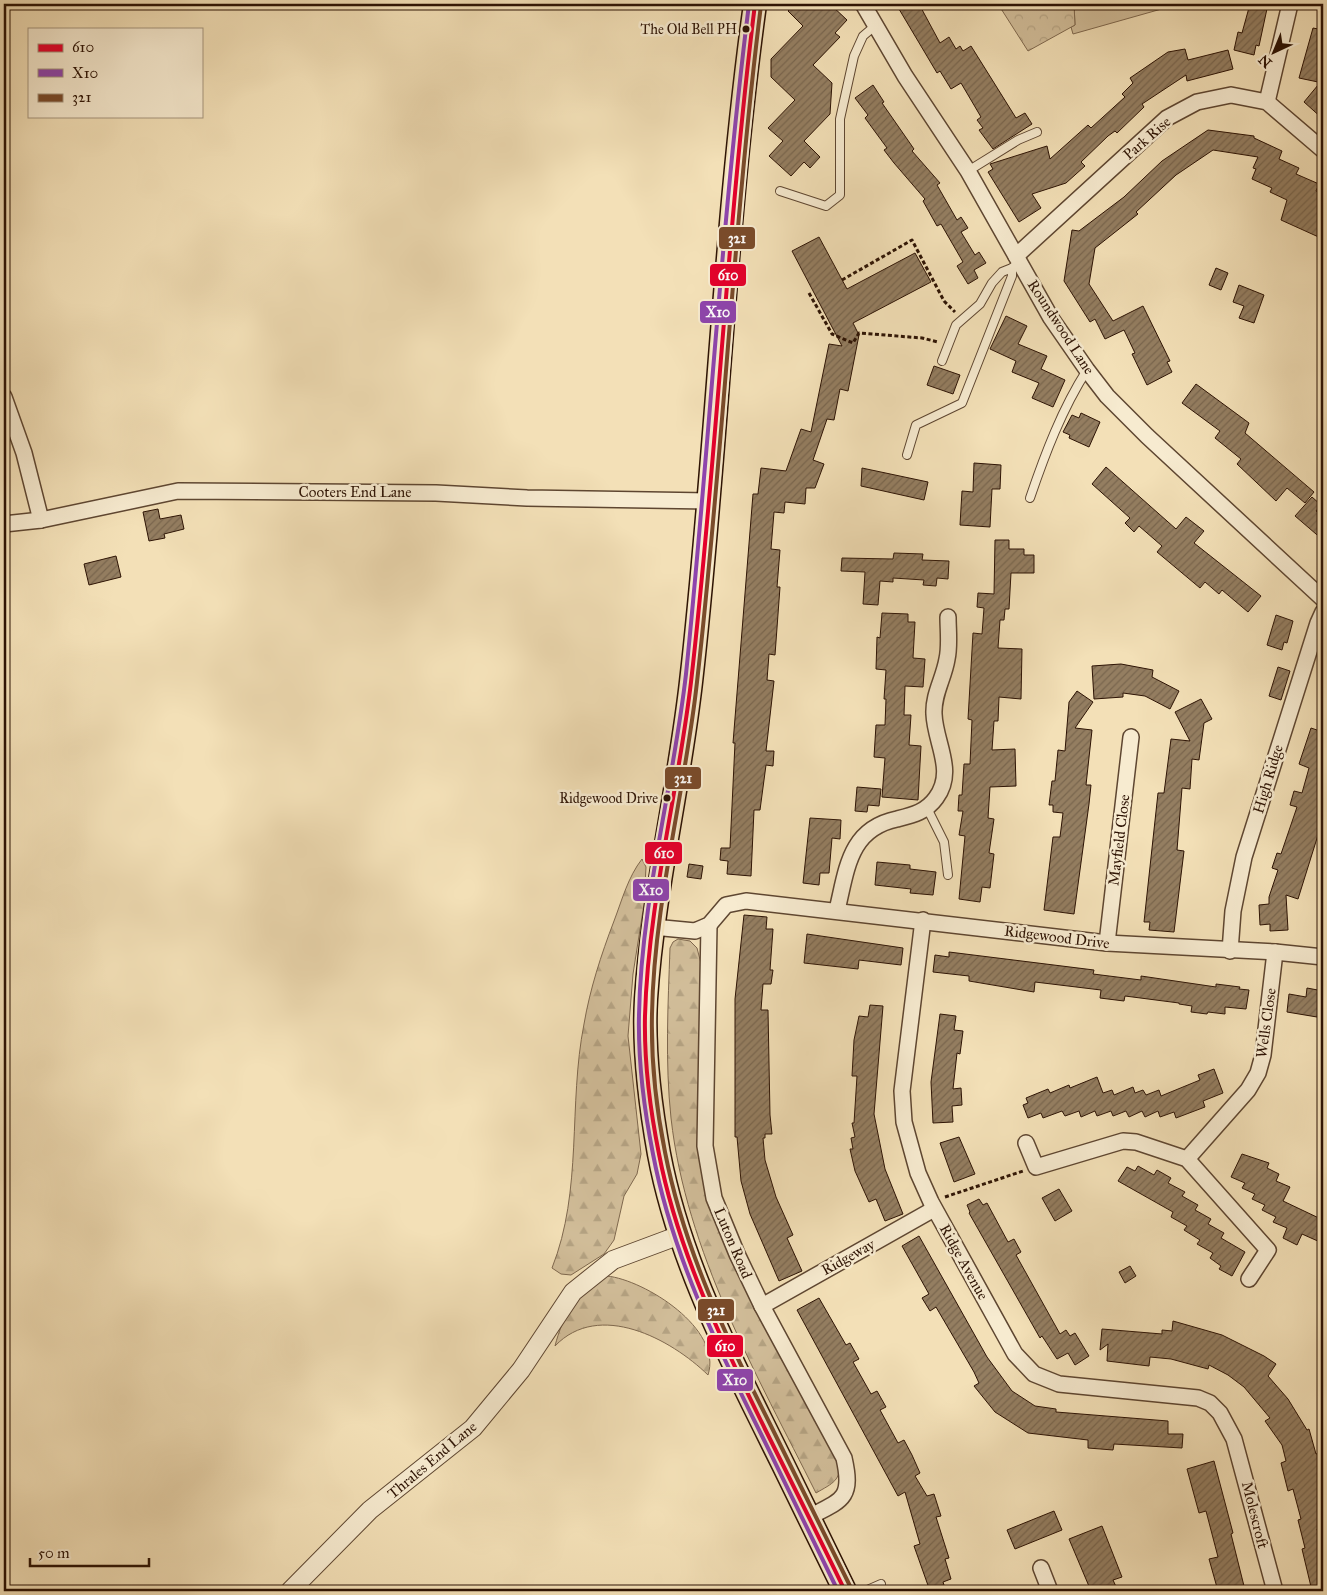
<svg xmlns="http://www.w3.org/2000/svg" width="1327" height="1595" font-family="'IM FELL Great Primer',serif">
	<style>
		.green { fill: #d1bd99; stroke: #7f684e }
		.forest { fill: url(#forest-firs); stroke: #7f684e }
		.park { fill: url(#park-crowns); stroke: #7f684e }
		.building { fill: url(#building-hatch); stroke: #2d1304 }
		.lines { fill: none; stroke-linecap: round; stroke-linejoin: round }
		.service-casing { stroke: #5e4631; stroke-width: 10 }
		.minor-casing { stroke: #5e4631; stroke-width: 18 }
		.tertiary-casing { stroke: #5e4631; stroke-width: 20 }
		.primary-casing { stroke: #2d1304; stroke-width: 25 }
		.path { stroke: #2d1304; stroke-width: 3; stroke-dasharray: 4 2.5; stroke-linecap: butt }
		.service { stroke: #f7ebd0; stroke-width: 8 }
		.minor { stroke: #f7ebd0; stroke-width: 15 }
		.tertiary { stroke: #f7ebd0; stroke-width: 18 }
		.primary { stroke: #f3e0b7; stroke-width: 22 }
		.bus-1-casing { stroke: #f7ebd0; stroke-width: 8 }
		.bus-2-casing { stroke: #f7ebd0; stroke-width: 8 }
		.bus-3-casing { stroke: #f7ebd0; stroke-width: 8 }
		.bus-1 { stroke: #e4002b; stroke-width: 4 }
		.bus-2 { stroke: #8e44ad; stroke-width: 4 }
		.bus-3 { stroke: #7a4b2a; stroke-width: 4 }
		.bus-dot { fill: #2d1304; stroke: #f7ebd0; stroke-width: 2 }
		.labels { text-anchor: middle; stroke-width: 5; stroke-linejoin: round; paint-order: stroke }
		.bus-label { font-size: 14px; fill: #2d1304; stroke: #f7ebd0; text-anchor: end }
		.street-label { font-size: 15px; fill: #2d1304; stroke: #f7ebd0 }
		.line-badge { stroke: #f7ebd0; stroke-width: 2 }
		.badge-label { font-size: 14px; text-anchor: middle; font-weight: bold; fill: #fff }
	</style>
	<defs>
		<pattern id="forest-firs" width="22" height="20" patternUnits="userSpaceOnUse" patternTransform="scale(1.25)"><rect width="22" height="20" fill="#d1bd99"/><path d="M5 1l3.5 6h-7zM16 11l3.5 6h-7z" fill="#b4a282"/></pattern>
		<pattern id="park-crowns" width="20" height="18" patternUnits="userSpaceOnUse" patternTransform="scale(1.25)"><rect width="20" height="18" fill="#d1bd99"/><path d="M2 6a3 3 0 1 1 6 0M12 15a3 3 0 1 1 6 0" fill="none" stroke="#b4a282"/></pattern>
		<pattern id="building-hatch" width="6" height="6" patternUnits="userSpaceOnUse" patternTransform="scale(1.25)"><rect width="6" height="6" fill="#947e61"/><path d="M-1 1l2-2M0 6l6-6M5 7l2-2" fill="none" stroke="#79664e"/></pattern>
	</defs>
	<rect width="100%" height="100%" fill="#f3e0b7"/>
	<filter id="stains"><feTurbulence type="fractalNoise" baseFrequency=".004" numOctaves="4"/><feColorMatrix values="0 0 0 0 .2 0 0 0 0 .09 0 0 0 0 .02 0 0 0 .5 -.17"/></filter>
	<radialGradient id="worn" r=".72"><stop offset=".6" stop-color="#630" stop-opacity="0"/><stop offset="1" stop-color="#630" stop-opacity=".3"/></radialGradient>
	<path class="green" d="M1074,4H1168L1165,8L1073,34L1071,27L1075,25Z"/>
	<g class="forest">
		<path d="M642,859L646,867L644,904L633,974L628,1036L641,1154L637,1174L624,1196L614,1240L604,1254L571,1275L561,1274L552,1268C583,1190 568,1105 584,1024C590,989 601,955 614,921C622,900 628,877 642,859Z"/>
		<path d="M678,939L690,941L697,948L705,979L698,1088L701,1150L714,1209L840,1460C841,1481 833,1483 816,1493C757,1375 686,1252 671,1118C665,1062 668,1005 670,948L673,942Z"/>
		<path d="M607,1276C645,1280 723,1329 708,1375C671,1339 599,1300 555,1346C562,1318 578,1286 607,1276Z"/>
	</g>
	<path class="park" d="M998,4H1074L1075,25L1028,51Z"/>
	<g class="building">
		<path d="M795,4H830L847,20L835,33L840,37L813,65L832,83L830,114L804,141L820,157L810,168L804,162L791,176L769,156L783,141L768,128L795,100L771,77V59L803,26L788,11Z"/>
		<path d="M896,4H919L940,43L949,37L956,49L960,46L963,51L971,46L1016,118L1025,113L1032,124L993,149L979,130L983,128L977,120L981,117L961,83L951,89L940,71L937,73Z"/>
		<path d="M1250,4H1268L1259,46L1256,45L1254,55L1234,50L1238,32L1242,33Z"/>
		<path d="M1313,28L1323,30V58L1318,82L1299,78Z"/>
		<path d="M1185,49L1188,60L1228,50L1233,69L1187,81L1186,75L1142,104L1144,107L1117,133L1115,131L1108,136L1081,162L1085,166L1066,183L1032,194L1041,208L1019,222L988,172L993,169L990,164L1047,146L1050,159L1088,125L1091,128L1125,97L1122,94L1133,83L1130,78L1168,52Z"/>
		<path d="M1323,79V119L1304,102Z"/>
		<path d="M873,85L884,102L882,103L914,149L912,151L940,183L937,185L957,220L961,217L968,228L961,232L975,255L979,252L986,263L974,270L978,278L968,284L957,266L963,262L941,224L937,226L923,201L925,199L894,163L884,150L887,148L865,118L868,115L855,98Z"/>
		<path d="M1208,130L1254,136V138L1282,151L1279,159L1299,168L1296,174L1319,184L1316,191L1323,194V239L1281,220L1287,200L1270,192L1272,188L1252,179L1256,169L1253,168L1258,157L1213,150L1176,175L1136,212L1138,214L1095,248L1089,284L1113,321L1143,306L1170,361L1167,362L1172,372L1147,385L1132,354L1135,353L1124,330L1105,339L1095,319L1090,322L1064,281L1072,230L1079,231L1124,197L1162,161Z"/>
		<path d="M819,237L847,289L915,253L931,282L853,323L859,335L848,391L840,389L834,420L827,419L813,460L824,464L815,488H806L805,504L785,502L784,513L774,512L771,549L780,550L777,587H780L775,655L769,654L767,680L774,681L766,751H774L773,766L766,765L760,810H754L751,876L727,874L728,861L720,860L721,848H730L735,743H733L753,494H758L761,468L786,471L801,429L811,432L829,344L842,346L792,251Z"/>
		<path d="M1216,268L1228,273L1221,290L1209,285Z"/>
		<path d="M1239,285L1264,295L1254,323L1239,318L1244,306L1233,302Z"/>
		<path d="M1006,316L1027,326L1018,344L1047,356L1041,369L1065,380L1053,407L1032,398L1039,383L1012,372L1016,361L990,349Z"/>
		<path d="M934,366L960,375L953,394L927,385Z"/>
		<path d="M1196,384L1249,423L1245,433L1314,492L1305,503L1287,488L1276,501L1237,464L1241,459L1215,438L1220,431L1182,403Z"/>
		<path d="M1081,413L1100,422L1089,447L1069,438L1070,435L1063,432L1072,415L1079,418Z"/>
		<path d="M974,463L1001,465L1000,489H992L990,527L960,525L962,491L973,492Z"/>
		<path d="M1106,467L1176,529L1186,517L1204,531L1194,543L1261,596L1248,612L1222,590L1219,594L1205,582L1200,588L1157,552L1162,546L1139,526L1134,532L1125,523L1130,518L1092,484Z"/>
		<path d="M862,468L928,482L924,500L861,486Z"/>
		<path d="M1312,497L1321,505L1316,511L1323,517V540L1295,516Z"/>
		<path d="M158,509L160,519L181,515L184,529L164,534L165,538L149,541L143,512Z"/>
		<path d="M995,540H1009V549H1024V555H1034V573H1011L1009,609H1005L1004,620H1000L998,648L1022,649L1021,699L999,697L998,721H994L992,750L1015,749L1016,786L990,787L988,818L994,819L989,853L994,854L990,888L982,887L980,902L959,899L965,836L959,835L963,811H958L959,795H962L964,764H970L972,720L968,719L973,633L982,634L984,608L977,607L978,593L994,594Z"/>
		<path d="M894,553L923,554L922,560L949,561L948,579L937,578L936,586L923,585L924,580L893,578V582L880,581L878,605L863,604L865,572L841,571L842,558L893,559Z"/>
		<path d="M116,556L121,577L89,585L84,564Z"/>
		<path d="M882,613L908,614V622H915L913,658L925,659L923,687L905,686L904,715H911L909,745L921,746L918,800L882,797L885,758L874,757L876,725H885L886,699H884L886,670L876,669L877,637L880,638Z"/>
		<path d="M1276,615L1293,621L1287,643L1284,642L1282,650L1267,645Z"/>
		<path d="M1121,664L1153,670L1152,677L1179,691L1170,709L1145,696L1123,693V697L1094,699L1092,666Z"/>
		<path d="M1278,667L1290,671L1281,700L1269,696Z"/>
		<path d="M1077,691L1093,702L1075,728L1092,730L1086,785H1091L1089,804L1074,914L1044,910L1053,837H1060L1063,813L1053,812V805H1049L1052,781H1055L1058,750L1065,751L1069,702Z"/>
		<path d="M1201,699L1212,719L1204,723L1199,760L1192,759L1190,789L1182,788L1177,850L1184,851L1174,932L1149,930L1150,922H1144L1158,793H1164L1171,739L1190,741L1175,712Z"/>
		<path d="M1311,728L1323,732L1319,749L1323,751V819L1298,899L1286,895L1288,930L1270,931V924L1260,925L1259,905L1269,904V897L1278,870L1272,868L1277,853L1281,854L1297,807L1290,805L1294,791L1302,793L1309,768L1299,764Z"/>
		<path d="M857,787L881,789L879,806L868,805L867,812L855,811Z"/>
		<path d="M810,818L841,820L840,839L832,838L829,873H820L819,885L803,883Z"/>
		<path d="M877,862L910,865V869L936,872L933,895L910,893L911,889L875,885Z"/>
		<path d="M689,864L703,866L701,879L687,877Z"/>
		<path d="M744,915L767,917L766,929H773L770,970H773L771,984H763L761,1010H768L770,1115L772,1134H765V1138H763L765,1160L776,1197L793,1235L787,1238L802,1271L779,1281L750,1214L741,1181L737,1137H735V999Z"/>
		<path d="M807,934L903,948L901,965L859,960L858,969L804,963Z"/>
		<path d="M949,952L1094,970L1093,974L1141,980V976L1216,987V984L1240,987L1239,989L1249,990L1246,1009L1225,1007V1014L1208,1012L1207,1014L1191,1012L1192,1006L1179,1004V1003L1125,996L1124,1001L1100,998L1101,990L1035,982L1034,992L969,981V976L933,972L935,955L949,957Z"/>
		<path d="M1307,988L1323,991V1018L1287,1012L1289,994L1306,997Z"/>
		<path d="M870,1005L883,1006L874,1114L885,1169L903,1214L885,1221L876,1199L869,1202L855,1171L850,1149H853L851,1138L855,1137L852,1123H854L857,1076H852L854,1040L859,1016L868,1017Z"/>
		<path d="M940,1014L956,1016L954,1030L963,1031L960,1054L957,1053L953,1089L961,1088L962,1105L952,1106L953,1122L933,1123L931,1082Z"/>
		<path d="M1214,1069L1223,1093L1203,1101L1205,1107L1176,1118L1174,1112L1160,1117L1158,1111L1145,1117L1142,1111L1129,1117L1126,1111L1113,1116L1111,1111L1097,1116L1095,1111L1081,1117L1079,1111L1065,1116L1062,1111L1043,1118L1041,1113L1028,1118L1023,1105L1028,1103L1026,1098L1048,1089L1050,1093L1069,1085L1070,1088L1097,1077L1103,1093L1112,1090L1114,1095L1133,1087L1135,1093L1143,1090L1146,1095L1159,1090L1161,1096L1200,1080L1198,1075Z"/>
		<path d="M959,1137L975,1174L954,1182L940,1143Z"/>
		<path d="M1242,1154L1269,1163L1267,1168L1279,1174L1276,1181L1290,1187L1283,1201L1323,1220V1235L1320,1242L1302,1234L1297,1245L1283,1238L1287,1228L1273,1222L1276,1217L1262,1210L1265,1205L1252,1199L1255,1194L1242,1188L1245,1183L1231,1177Z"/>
		<path d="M1138,1166L1154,1175L1157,1170L1171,1178L1168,1183L1185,1192L1182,1196L1198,1205L1195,1210L1211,1219L1208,1224L1224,1233L1221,1238L1245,1252L1232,1276L1219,1269L1221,1266L1210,1258L1213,1253L1197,1244L1200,1240L1184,1230L1187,1226L1171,1217L1173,1212L1118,1181L1127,1167L1135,1171Z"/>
		<path d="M1059,1189L1072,1211L1055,1221L1042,1198Z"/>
		<path d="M979,1199L983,1205L987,1203L1008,1242L1014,1239L1021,1252L1016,1255L1060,1334L1066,1330L1070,1336L1075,1333L1089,1356L1075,1365L1068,1353L1057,1359L1042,1336L1040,1338L969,1213L970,1212L967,1205Z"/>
		<path d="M919,1236L987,1357L1012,1391L1035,1406L1056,1409V1412L1168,1421V1434H1183L1182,1448L1114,1444L1113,1450L1088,1448V1440L1028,1433L995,1412L974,1386L979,1383L974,1372L936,1307L930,1311L922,1298L929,1294L902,1246Z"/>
		<path d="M1130,1266L1136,1276L1125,1283L1119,1272Z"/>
		<path d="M819,1298L846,1345L850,1343L859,1359L853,1362L871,1394L877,1391L886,1407L880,1410L898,1443L904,1440L912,1455L920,1473L915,1476L927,1496L934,1494L941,1516L936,1517L949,1558L945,1559L951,1579L943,1582L946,1591H930L914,1546L920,1544L905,1492L898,1496L797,1310Z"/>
		<path d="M1173,1321L1222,1335L1264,1356L1276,1364L1268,1376L1288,1399L1307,1430L1309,1429L1316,1454L1323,1452V1527L1317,1529L1323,1552V1591H1312L1302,1549L1305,1548L1298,1520L1301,1519L1293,1489L1288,1491L1281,1463L1286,1461L1282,1445L1265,1421L1270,1418L1244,1387L1228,1375L1209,1365L1208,1369L1171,1359L1150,1357L1149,1366L1107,1361L1108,1344L1100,1350L1102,1329L1162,1334V1330L1172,1331Z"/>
		<path d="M1214,1461L1233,1533L1231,1534L1244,1586L1223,1591H1218L1209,1559L1218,1557L1206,1511L1199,1513L1187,1469Z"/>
		<path d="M1054,1511L1062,1530L1015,1549L1007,1530Z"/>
		<path d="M1102,1526L1122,1577L1113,1580L1118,1591H1091L1069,1539Z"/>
	</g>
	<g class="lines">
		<g class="service-casing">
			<g id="service">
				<path d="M968,171L1018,140L1037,132"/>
				<path d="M780,191L826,206L840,195V119L854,56L863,36L876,25"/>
				<path d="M942,361L956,325L980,304L992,283L1002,272L1012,268"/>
				<path d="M907,455L916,425L962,403L1012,276V268L1019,262"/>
				<path d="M1030,498C1045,454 1062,409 1087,370"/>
				<path d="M927,808L944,842L948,875"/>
				<path d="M865,1591L881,1584"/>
			</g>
		</g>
		<g class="minor-casing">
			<g id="minor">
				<path d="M863,4L905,76L968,171L1051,318L1087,370L1107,396L1147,436L1323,599"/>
				<path d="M1267,102L1290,4"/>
				<path d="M1016,256L1167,118L1197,102L1231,95L1267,102L1323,150"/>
				<path d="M4,397L24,453L41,520"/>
				<path d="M4,524L41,520L178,491L436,493L527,498L709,501"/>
				<path d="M837,910C847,869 849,829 897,819C913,815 926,812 936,798C956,771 935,743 934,714C933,694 944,678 947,659C950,646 948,630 948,617"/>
				<path d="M923,920L902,1091L904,1122L918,1173L931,1202L1015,1354L1034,1374L1059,1384L1198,1398L1210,1403L1220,1413L1234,1439L1275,1591"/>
				<path d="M709,925L705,1146L714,1198L737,1254L762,1306L844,1458C853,1498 843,1500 809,1517"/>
				<path d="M653,927L695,931L709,925L726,905L746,901L1107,943L1275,952L1323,957"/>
				<path d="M1107,943L1131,737"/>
				<path d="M1230,951L1233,911L1244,857L1318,623L1323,612"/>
				<path d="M1026,1143L1036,1167L1123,1141L1136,1142L1187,1159L1268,1250L1249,1279"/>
				<path d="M1187,1159L1248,1090L1258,1073L1263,1055L1275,952"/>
				<path d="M762,1306L934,1209"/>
				<path d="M1041,1568L1050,1591"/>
			</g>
		</g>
		<g class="tertiary-casing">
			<path id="tertiary" d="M290,1591L370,1510L473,1428L521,1370L573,1292L613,1260L680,1235"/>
		</g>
		<g class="primary-casing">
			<path id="primary" d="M755,4C724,229 717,456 691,682C679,788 653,893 646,999C643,1050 650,1104 659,1154C677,1249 719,1336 762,1422C790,1478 817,1534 845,1591"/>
		</g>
		<g class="path">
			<path d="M842,280L912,240L944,301L955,312"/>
			<path d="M809,293L832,334L853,343L859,333L922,338L938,342"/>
			<path d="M945,1197L1023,1171"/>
		</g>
		<use href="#service" class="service"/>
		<use href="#minor" class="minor"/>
		<use href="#tertiary" class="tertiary"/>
		<use href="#primary" class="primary"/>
		<g class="bus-1-casing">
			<path id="bus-1" d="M755,4C727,229 717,457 691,682C678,793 648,904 645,1016C644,1062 650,1109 659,1154C678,1252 722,1341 765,1429C792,1483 819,1537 845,1591"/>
		</g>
		<g class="bus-2-casing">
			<path id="bus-2" d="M749,4C721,227 709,451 686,674C673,788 641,901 639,1015C638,1062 644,1109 653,1154C672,1254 717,1346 762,1436C788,1488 813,1540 838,1591"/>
		</g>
		<g class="bus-3-casing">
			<path id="bus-3" d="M761,5C733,230 723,456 697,682C685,792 654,902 652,1014C651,1060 656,1107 665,1152C684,1250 727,1339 771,1426C798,1480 824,1534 851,1588"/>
		</g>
		<use href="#bus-1" class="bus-1"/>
		<use href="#bus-2" class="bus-2"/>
		<use href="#bus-3" class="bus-3"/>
	</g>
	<g class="bus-dot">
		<circle cx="746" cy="29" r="4.5"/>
		<circle cx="667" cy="798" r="4.5"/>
	</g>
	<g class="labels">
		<g class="bus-label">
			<text x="737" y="34">The Old Bell PH</text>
			<text x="658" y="803">Ridgewood Drive</text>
		</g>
		<g class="street-label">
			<text transform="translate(1147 138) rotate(-41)" y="5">Park Rise</text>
			<text transform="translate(1061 327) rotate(57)" y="5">Roundwood Lane</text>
			<text x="355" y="497">Cooters End Lane</text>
			<text transform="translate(1268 779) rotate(-73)" y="5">High Ridge</text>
			<text transform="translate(1119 840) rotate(-83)" y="5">Mayfield Close</text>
			<text transform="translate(1057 937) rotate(7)" y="5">Ridgewood Drive</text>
			<text transform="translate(1266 1023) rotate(-82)" y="5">Wells Close</text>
			<text transform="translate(733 1243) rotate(67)" y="5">Luton Road</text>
			<text transform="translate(848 1257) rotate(-29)" y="5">Ridgeway</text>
			<text transform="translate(964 1262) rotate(61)" y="5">Ridge Avenue</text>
			<text transform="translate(432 1460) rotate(-40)" y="5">Thrales End Lane</text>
			<text transform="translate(1255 1515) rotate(76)" y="5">Molescroft</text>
		</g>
	</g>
	<g class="line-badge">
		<rect x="718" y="226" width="38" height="24" rx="5" fill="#7a4b2a"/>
		<rect x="709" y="263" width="38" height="24" rx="5" fill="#e4002b"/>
		<rect x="699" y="300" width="38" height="24" rx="5" fill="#8e44ad"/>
		<rect x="664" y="766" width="38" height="24" rx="5" fill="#7a4b2a"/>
		<rect x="644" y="841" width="39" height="24" rx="5" fill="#e4002b"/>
		<rect x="632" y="878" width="38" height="24" rx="5" fill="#8e44ad"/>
		<rect x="697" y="1298" width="38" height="24" rx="5" fill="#7a4b2a"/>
		<rect x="706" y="1334" width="38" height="24" rx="5" fill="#e4002b"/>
		<rect x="716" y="1368" width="38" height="24" rx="5" fill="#8e44ad"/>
	</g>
	<g class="badge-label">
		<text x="737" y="243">321</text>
		<text x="728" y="280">610</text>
		<text x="718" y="317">X10</text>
		<text x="683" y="783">321</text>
		<text x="664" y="858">610</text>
		<text x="651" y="895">X10</text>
		<text x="716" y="1315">321</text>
		<text x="725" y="1351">610</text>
		<text x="735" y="1385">X10</text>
	</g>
	<rect width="1327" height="1595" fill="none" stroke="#f3e0b7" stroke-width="20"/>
	<rect x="5" y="5" width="1317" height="1585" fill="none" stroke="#2d1304" stroke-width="2.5"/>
	<rect x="10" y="10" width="1307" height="1575" fill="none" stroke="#2d1304"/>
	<rect x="28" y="28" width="175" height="90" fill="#f7ebd0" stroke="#a6957e"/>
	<rect x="38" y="44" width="25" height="8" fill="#e4002b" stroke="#a6957e"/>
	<text x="72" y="52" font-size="15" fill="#2d1304">610</text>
	<rect x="38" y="69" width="25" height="8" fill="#8e44ad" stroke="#a6957e"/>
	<text x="72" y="78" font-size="15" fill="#2d1304">X10</text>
	<rect x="38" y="94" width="25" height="8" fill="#7a4b2a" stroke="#a6957e"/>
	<text x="72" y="102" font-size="15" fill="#2d1304">321</text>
	<g transform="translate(1274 52) rotate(224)" stroke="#f7ebd0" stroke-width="4" paint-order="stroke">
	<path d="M0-4L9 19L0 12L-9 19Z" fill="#2d1304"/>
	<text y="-8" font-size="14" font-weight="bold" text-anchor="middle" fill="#2d1304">N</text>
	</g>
	<path d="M30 1558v8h119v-8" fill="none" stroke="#2d1304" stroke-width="2.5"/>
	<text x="38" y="1558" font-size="15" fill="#2d1304" stroke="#f7ebd0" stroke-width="4" paint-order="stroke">50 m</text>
	<rect width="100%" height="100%" filter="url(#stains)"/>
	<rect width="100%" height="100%" fill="url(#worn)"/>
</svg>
